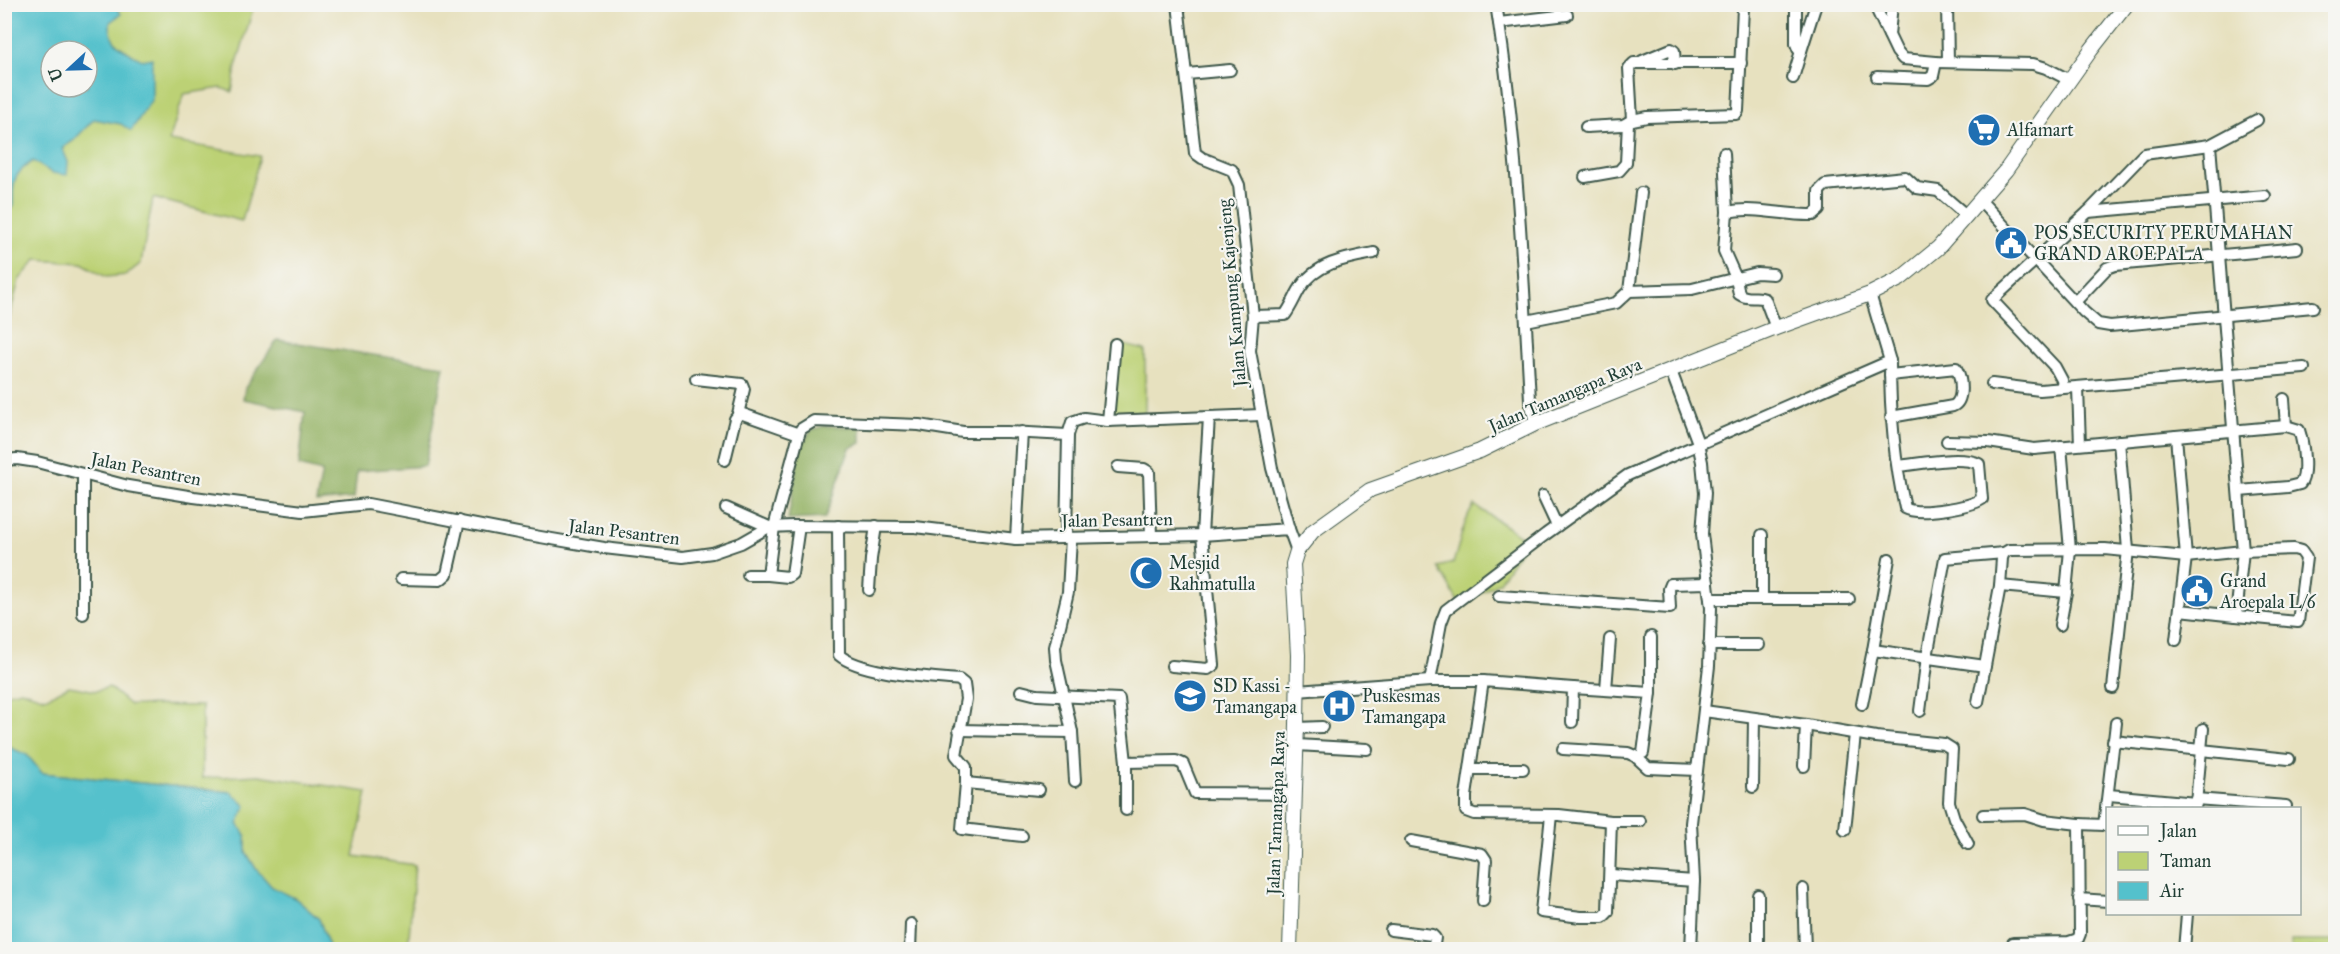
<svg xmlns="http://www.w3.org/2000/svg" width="2340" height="954" font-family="'IM FELL Great Primer',serif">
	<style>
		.green { fill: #bcd175; stroke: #6e8754; stroke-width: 1.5 }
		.forest { fill: #95b366; stroke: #5a784d; stroke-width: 1.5 }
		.water { fill: #54c1cc; stroke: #3a7f80; stroke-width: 1.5; fill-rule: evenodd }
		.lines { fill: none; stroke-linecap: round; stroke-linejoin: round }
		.minor-casing { stroke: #3d5649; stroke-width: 14 }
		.major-casing { stroke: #3d5649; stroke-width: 16 }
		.minor { stroke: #fff; stroke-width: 10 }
		.major { stroke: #fff; stroke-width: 14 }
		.labels { text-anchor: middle; stroke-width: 4.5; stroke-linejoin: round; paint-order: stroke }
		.poi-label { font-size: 18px; fill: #1f3d34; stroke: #f6f6f2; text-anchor: start }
		.street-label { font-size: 18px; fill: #1f3d34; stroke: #f6f6f2 }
	</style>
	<rect width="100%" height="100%" fill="#f6f6f2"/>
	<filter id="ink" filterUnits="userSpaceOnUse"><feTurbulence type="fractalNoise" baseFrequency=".0167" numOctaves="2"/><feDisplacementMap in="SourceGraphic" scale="12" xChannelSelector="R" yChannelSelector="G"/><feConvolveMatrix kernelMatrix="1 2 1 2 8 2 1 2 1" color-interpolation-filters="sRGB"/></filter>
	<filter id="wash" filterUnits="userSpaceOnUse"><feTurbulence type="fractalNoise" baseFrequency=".008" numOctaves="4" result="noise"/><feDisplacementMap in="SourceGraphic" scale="24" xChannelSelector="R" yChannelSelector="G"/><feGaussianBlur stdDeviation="1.35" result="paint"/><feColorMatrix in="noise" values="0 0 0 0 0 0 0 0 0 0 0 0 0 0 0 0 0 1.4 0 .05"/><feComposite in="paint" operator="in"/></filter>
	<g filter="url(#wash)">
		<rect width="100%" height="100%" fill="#e7e1bf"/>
		<g class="green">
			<path d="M115,5H254L236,67L232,92L221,88L184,94L169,141L260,156L242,221L153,198L141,263L126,275L106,277L82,263L36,260L19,280L5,334V210L13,208C13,182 11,175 33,160L52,173L68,162L62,148L73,141L94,119L121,124L152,100C152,73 147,63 124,49C119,46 112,42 110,36C105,24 118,15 115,5Z"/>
			<path d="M1116,343L1145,350V413L1109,410Z"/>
			<path d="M1474,505L1527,540L1499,582L1460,605L1438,567L1453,563C1460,543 1463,522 1474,505Z"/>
			<path d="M69,686L96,691L109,687L130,705L202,706V778L259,775L367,792L354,856L415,865L408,948L411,949H330L319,919L296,899L272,887L256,869L246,852V836L238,824L231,792L42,773L27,755L5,745L4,694L21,690L45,698Z"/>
			<path d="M2335,941V949H2292L2291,941Z"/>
		</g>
		<g class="forest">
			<path d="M277,340L444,366L425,466L357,471L354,498L316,502L322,472L299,466L305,412L243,399L245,388Z"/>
			<path d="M825,426L861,427V443L850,448L825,518L788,520L800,448L811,430Z"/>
		</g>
		<g class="water">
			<path d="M5,4L115,5L121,14L110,22C109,46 124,49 142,60L152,58V99L131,131L121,124L94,119L73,141L62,148L68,162L67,175L52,173L33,161C11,175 13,183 13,208L5,210ZM51,51H87V87H51Z"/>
			<path d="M4,745L27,755L42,773L231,792L246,806L238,824L246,836V852L256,869L272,887L296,899L319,919L330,949H5Z"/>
		</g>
	</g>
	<g filter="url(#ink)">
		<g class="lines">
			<g class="minor-casing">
				<g id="minor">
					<path d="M1178,4L1195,153L1202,158L1232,170L1239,185L1253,316L1250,351L1272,468L1289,529"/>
					<path d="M1496,4C1517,136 1523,268 1530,400L1535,424"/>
					<path d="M1796,4V44L1798,49L1801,51L1816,4"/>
					<path d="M1874,4L1897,52L1903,59L1936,62L2033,64L2046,68L2069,80"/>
					<path d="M1947,4L1948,62"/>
					<path d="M1499,23L1567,15"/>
					<path d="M1889,35L1892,4"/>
					<path d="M1642,61L1671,49L1674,51L1675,64"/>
					<path d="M1187,74L1230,70"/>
					<path d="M1877,77L1928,79L1933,76L1936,62"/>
					<path d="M1793,78L1801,51"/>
					<path d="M1632,120L1629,68L1634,63H1741"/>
					<path d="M1586,127L1623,125L1632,120L1647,117L1736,114L1738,111L1743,8L1746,4"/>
					<path d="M1724,153L1727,212L1724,251L1736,278L1739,294C1749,301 1756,295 1765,299L1776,328"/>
					<path d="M1585,177L1619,171L1626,163L1628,123"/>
					<path d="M1980,200L2084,312L2098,324L2110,326L2313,307"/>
					<path d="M1727,212C1756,206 1784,216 1813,215L1819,210V191L1825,185L1905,177L1917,188L1938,191L1967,216"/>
					<path d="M2088,212L2265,196"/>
					<path d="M1629,291L1641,193"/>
					<path d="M2075,302L2107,268L2115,265L2297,248"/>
					<path d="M1253,316L1285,315C1291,307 1294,299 1299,290C1315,263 1346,258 1374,253"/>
					<path d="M1526,321L1616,303L1629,291L1692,289L1757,273L1773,274"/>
					<path d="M1890,361C1890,410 1894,460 1905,508C1918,516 1970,507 1982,499L1979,464C1961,455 1919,464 1898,466"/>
					<path d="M1671,371L1698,443L1702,462L1705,493L1702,534L1711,608L1709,666L1691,823L1694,881L1691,950"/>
					<path d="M1890,375L1956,368C1962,378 1964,401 1953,406L1891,417"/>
					<path d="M696,379L742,384L744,389L738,414"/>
					<path d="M1992,384L2040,390L2304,368"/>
					<path d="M2063,388L2062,380L2055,367L1992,300L2088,212L2144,154L2210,145L2257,120"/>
					<path d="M2078,388L2080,444"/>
					<path d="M2284,399L2286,426"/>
					<path d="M1108,421L1115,344"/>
					<path d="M1947,441L1988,442L2034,449L2274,427L2286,426L2299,430C2303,442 2308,475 2300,484L2288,487L2239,491"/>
					<path d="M4,460L17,459L37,462L128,486L194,497L303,511L368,504L523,534L604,548L683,557L712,553L741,543L769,527L793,526L915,527L1016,539L1202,535L1289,529L1297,551"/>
					<path d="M725,460L735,419L740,413L799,434"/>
					<path d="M1118,467L1144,469L1149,472L1151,536"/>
					<path d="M1543,496L1557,526"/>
					<path d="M726,508L769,527"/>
					<path d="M838,526L839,655C861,674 930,677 959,680L964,684L966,699L956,755L966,767V783L1039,790"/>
					<path d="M1762,535V599"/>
					<path d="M1066,537L1068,435L1072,422L1084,418L1108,421L1261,415"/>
					<path d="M1016,539L1022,432"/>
					<path d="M748,575H768L774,527L799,434L801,429L814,421L919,425L963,432H1007L1068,435"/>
					<path d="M768,575L788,577L792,574L799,526"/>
					<path d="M401,579L440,580L447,574L459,521"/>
					<path d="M2000,586L2066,592"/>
					<path d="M869,590L871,559L876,526"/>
					<path d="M1499,596L1670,608L1669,589L1671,584L1708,583"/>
					<path d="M1710,599H1849"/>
					<path d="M2180,610L2236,616L2243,551L2210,145"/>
					<path d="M83,614V474"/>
					<path d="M2060,625L2066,592L2070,550L2061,446"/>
					<path d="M2176,640L2186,557L2176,436"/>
					<path d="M1709,645H1759"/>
					<path d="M1873,650L1889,559"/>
					<path d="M1172,666L1208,669L1214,665L1202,535L1209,417"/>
					<path d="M1430,681L1441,623L1446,610L1546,534L1628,475L1890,361L1870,294"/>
					<path d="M1483,681L1466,796V811L1474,814L1559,815L1611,821H1640"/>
					<path d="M1573,688L1651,693L1643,753"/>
					<path d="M2113,688L2128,550L2119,441"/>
					<path d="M1606,689L1610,639"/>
					<path d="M1021,691L1037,695L1119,699L1126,762L1176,761L1183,764L1195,793L1295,794"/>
					<path d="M1297,691L1430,681H1483L1573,688L1572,722"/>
					<path d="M1651,693V637"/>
					<path d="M1978,702L1985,666"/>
					<path d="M1862,704L1873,650L1985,666L2000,586L2002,558L2004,553L2009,550L2105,549L2186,557L2243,551L2294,549L2301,551L2306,558L2298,622L2236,616"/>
					<path d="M1704,711L1806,725L1804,766"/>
					<path d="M1920,711L1927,657L1945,558L2004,553"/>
					<path d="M1806,725L1876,737L1944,744L1952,749L1949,802L1954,818L1968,844"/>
					<path d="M1297,728L1322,727"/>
					<path d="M959,730L1072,732L1056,660L1055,647L1068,592L1071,538"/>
					<path d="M1072,732L1075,781"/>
					<path d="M2113,741L2289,759"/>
					<path d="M1297,745L1367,749"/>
					<path d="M1563,749L1628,753L1635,756L1648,768L1697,770"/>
					<path d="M1472,769H1523"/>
					<path d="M966,783L962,829L1022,836"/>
					<path d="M1753,787L1754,718"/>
					<path d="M2109,795L2196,803L2195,808"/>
					<path d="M2196,799L2286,806"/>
					<path d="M2196,803L2203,729"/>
					<path d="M1126,810V762"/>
					<path d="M1551,815L1541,912L1581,917H1603L1608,912L1611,821"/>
					<path d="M1983,815L2025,814L2044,820L2079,824L2080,934L2078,939L2069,942L2013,943L2008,950"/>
					<path d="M2079,824L2104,825L2116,723"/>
					<path d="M1845,830L1855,734"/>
					<path d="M1411,841L1482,854L1486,860L1483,901"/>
					<path d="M1611,875L1694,881"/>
					<path d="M1803,889L1805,950"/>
					<path d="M1758,895V950"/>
					<path d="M2079,899L2108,901"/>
					<path d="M1391,930L1432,935L1435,938L1433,950"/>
					<path d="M910,950L911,924"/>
					<path d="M2184,950L2187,914"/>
				</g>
			</g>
			<g class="major-casing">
				<path id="major" d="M1290,950L1297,724L1298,655L1293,564L1297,551L1313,531L1370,490L1480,451L1535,424L1776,328L1870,294L1900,279L1938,248L2006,170L2091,50L2127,4"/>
			</g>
			<use href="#minor" class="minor"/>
			<use href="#major" class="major"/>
		</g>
	</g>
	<defs>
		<g id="supermarket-disc" transform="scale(1.725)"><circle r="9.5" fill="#1f6fb2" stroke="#f6f6f2"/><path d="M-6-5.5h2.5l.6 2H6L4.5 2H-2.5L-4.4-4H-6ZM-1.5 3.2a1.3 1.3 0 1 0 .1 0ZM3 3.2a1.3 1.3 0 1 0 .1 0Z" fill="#fff"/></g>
		<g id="civic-disc" transform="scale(1.725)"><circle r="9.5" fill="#1f6fb2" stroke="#f6f6f2"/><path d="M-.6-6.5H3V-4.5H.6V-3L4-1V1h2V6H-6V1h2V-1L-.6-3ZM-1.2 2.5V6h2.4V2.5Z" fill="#fff"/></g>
		<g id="mosque-disc" transform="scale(1.725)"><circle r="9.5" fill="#1f6fb2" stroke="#f6f6f2"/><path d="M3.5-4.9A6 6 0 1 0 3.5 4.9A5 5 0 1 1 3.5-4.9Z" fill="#fff"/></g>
		<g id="school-disc" transform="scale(1.725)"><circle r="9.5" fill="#1f6fb2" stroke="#f6f6f2"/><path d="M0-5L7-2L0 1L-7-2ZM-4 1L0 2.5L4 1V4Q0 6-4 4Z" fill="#fff"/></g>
		<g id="hospital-disc" transform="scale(1.725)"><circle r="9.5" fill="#1f6fb2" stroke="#f6f6f2"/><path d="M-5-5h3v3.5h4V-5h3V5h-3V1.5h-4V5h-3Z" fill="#fff"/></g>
	</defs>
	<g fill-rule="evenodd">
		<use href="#supermarket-disc" x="1984" y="130"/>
		<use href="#civic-disc" x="2011" y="243"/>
		<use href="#mosque-disc" x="1146" y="573"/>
		<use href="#civic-disc" x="2197" y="591"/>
		<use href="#school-disc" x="1190" y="696"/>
		<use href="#hospital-disc" x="1339" y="706"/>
	</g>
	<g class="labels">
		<g class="poi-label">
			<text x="2007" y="136">Alfamart</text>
			<text x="2034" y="239">POS SECURITY PERUMAHAN<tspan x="2034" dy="21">GRAND AROEPALA</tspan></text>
			<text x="1169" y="569">Mesjid<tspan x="1169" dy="21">Rahmatulla</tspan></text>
			<text x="2220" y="587">Grand<tspan x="2220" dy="21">Aroepala L/6</tspan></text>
			<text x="1213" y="692">SD Kassi -<tspan x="1213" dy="21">Tamangapa</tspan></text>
			<text x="1362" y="702">Puskesmas<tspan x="1362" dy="21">Tamangapa</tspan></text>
		</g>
		<g class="street-label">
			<text transform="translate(1232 293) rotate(-95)" y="6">Jalan Kampung Kajenjeng</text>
			<text transform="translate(1565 395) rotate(-23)" y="6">Jalan Tamangapa Raya</text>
			<text transform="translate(146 469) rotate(11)" y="6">Jalan Pesantren</text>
			<text transform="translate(1117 520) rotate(-1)" y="6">Jalan Pesantren</text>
			<text transform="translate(624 532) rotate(7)" y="6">Jalan Pesantren</text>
			<text transform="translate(1276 813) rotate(-88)" y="6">Jalan Tamangapa Raya</text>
		</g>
	</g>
	<rect width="2340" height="954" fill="none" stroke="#f6f6f2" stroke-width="24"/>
	<rect x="2106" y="807" width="195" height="108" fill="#f6f6f2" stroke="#a0aca6" stroke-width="1.5"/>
	<rect x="2118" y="826" width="30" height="9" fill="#ffffff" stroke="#a0aca6" stroke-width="1.5"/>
	<text x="2160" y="837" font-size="18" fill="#1f3d34">Jalan</text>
	<rect x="2118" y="852" width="30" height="18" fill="#bcd175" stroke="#a0aca6" stroke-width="1.5"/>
	<text x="2160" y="867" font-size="18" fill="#1f3d34">Taman</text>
	<rect x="2118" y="882" width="30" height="18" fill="#54c1cc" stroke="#a0aca6" stroke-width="1.5"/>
	<text x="2160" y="897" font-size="18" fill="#1f3d34">Air</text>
	<g transform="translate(69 69) rotate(248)"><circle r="28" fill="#f6f6f2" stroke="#a0aca6" stroke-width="1.5"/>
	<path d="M0-4.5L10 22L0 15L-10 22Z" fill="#1f6fb2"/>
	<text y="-9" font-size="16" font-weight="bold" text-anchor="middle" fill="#1f3d34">U</text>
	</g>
</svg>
